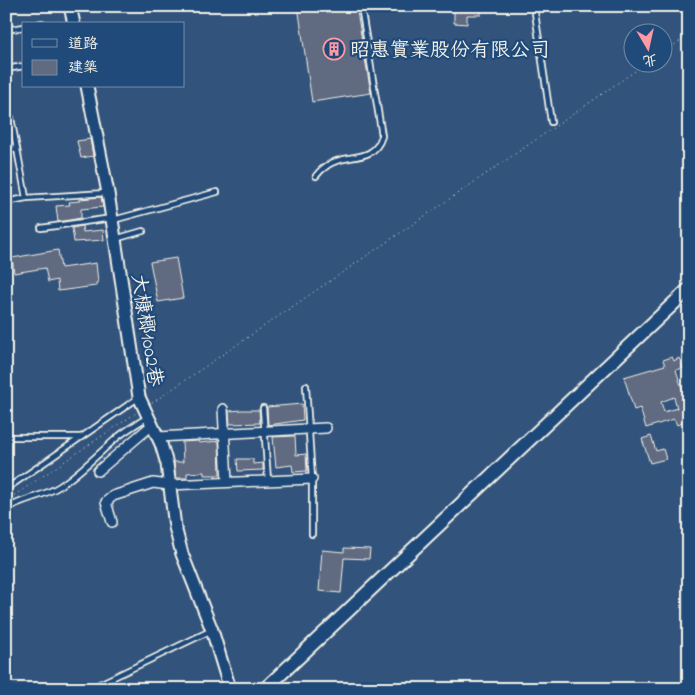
<svg xmlns="http://www.w3.org/2000/svg" width="695" height="695" font-family="'Indie Flower','LXGW WenKai TC',sans-serif">
	<style>
		.building { fill: #606a81; stroke: #f4f1e8; fill-rule: evenodd }
		.lines { fill: none; stroke-linecap: round; stroke-linejoin: round }
		.service-casing { stroke: #f4f1e8; stroke-width: 8 }
		.minor-casing { stroke: #f4f1e8; stroke-width: 12 }
		.tertiary-casing { stroke: #f4f1e8; stroke-width: 15 }
		.secondary-casing { stroke: #f4f1e8; stroke-width: 16 }
		.path { stroke: #f4f1e8; stroke-width: 1; stroke-dasharray: 1 4; stroke-linecap: butt }
		.service { stroke: #1f4a7a; stroke-width: 4.5 }
		.minor { stroke: #1f4a7a; stroke-width: 9 }
		.tertiary { stroke: #1f4a7a; stroke-width: 11 }
		.secondary { stroke: #1f4a7a; stroke-width: 12 }
		.labels { text-anchor: middle; stroke-width: 4.5; stroke-linejoin: round; paint-order: stroke }
		.poi-label { font-size: 20px; fill: #f4f1e8; stroke: #1f4a7a; text-anchor: start }
		.street-label { font-size: 20px; fill: #f4f1e8; stroke: #1f4a7a }
	</style>
	<rect width="100%" height="100%" fill="#32547c"/>
	<filter id="ink" filterUnits="userSpaceOnUse"><feTurbulence type="fractalNoise" baseFrequency=".02" numOctaves="2"/><feDisplacementMap in="SourceGraphic" scale="10" xChannelSelector="R" yChannelSelector="G"/><feConvolveMatrix kernelMatrix="1 2 1 2 8 2 1 2 1" color-interpolation-filters="sRGB"/></filter>
	<g filter="url(#ink)">
		<g class="building">
			<path d="M298,6H356L371,93L312,102Z"/>
			<path d="M454,6H481V15H467V24L454,23Z"/>
			<path d="M90,139L93,156L81,158L77,141Z"/>
			<path d="M101,197L103,207L81,209V218L58,222L56,206L70,205L69,202L80,201V199Z"/>
			<path d="M82,226L83,232L103,230L104,240L74,242L72,228Z"/>
			<path d="M58,250L61,268L96,263L98,282L96,283V286L58,291L57,280L48,282L45,268L14,273L12,258Z"/>
			<path d="M176,258L183,298L158,302L150,262Z"/>
			<path d="M672,357L674,361L679,358L683,368L676,370L687,404L689,403V420L677,425L674,419L646,428L640,408L634,410L624,377L665,365L663,360ZM674,397L677,408L664,412L661,402Z"/>
			<path d="M302,404L303,420L268,425L267,407Z"/>
			<path d="M242,410H259L260,423L230,424L229,411Z"/>
			<path d="M295,436L296,455L306,454L307,471L293,472L292,465L276,467L273,437Z"/>
			<path d="M651,436L656,451L663,449L666,459L650,463L642,439Z"/>
			<path d="M198,441L199,443L219,441L220,475H204V472L187,473V478H176L174,462H183L182,442Z"/>
			<path d="M237,459H253V464L263,463V470L238,471Z"/>
			<path d="M344,548L370,549L369,559L344,558L341,593L319,591L322,550L344,552Z"/>
		</g>
		<g class="lines">
			<g class="service-casing">
				<g id="service">
					<path d="M534,6L551,122"/>
					<path d="M38,24L42,23"/>
					<path d="M6,30L24,27"/>
					<path d="M6,69L24,66"/>
					<path d="M11,118L17,149"/>
					<path d="M6,151L17,149L26,198"/>
					<path d="M316,176C319,172 323,168 328,165C346,152 373,165 382,136L361,6"/>
					<path d="M6,202L26,198L106,193"/>
					<path d="M41,228L112,218L117,219L217,192"/>
					<path d="M115,239L143,231"/>
					<path d="M306,386L312,479V534"/>
					<path d="M263,408L268,481"/>
					<path d="M6,437H81"/>
					<path d="M6,489L138,398"/>
					<path d="M6,509C23,498 43,497 60,486C81,472 99,453 119,436C128,429 138,423 148,417"/>
					<path d="M6,671V674"/>
					<path d="M89,689L212,630"/>
				</g>
			</g>
			<g class="minor-casing">
				<g id="minor">
					<path d="M223,409L227,482"/>
					<path d="M158,437L326,428"/>
					<path d="M98,471L152,425"/>
					<path d="M112,522L106,502L113,496L153,483L169,485L312,479"/>
				</g>
			</g>
			<g class="tertiary-casing">
				<g id="tertiary">
					<path d="M70,6L74,24"/>
					<path d="M87,86L108,193L139,397L161,444L167,464L175,527L182,554L212,630L230,689"/>
				</g>
			</g>
			<g class="secondary-casing">
				<path id="secondary" d="M265,689L689,289"/>
			</g>
			<g class="path">
				<path d="M662,53L689,35"/>
				<path d="M556,126L648,62"/>
				<path d="M152,403L553,128"/>
				<path d="M6,501L136,413"/>
			</g>
			<use href="#service" class="service"/>
			<use href="#minor" class="minor"/>
			<use href="#tertiary" class="tertiary"/>
			<use href="#secondary" class="secondary"/>
		</g>
	</g>
	<defs>
		<g id="building-ring" transform="scale(1.125)"><circle r="9.5" fill="#1f4a7a" stroke="#ff9aa2" stroke-width="1.5"/><path d="M-4-6H4V6H1V3H-1V6H-4ZM-2.5-4.3h1.7v1.8h-1.7ZM.8-4.3h1.7v1.8H.8ZM-2.5-1h1.7V.8h-1.7ZM.8-1h1.7V.8H.8Z" fill="#ff9aa2"/></g>
	</defs>
	<g fill-rule="evenodd">
		<use href="#building-ring" x="334" y="49"/>
	</g>
	<g class="labels">
		<g class="poi-label">
			<text x="350" y="56">昭惠實業股份有限公司</text>
		</g>
		<g class="street-label">
			<text transform="translate(148 330) rotate(81)" y="7">大槺榔1002巷</text>
		</g>
	</g>
	<rect width="695" height="695" fill="none" stroke="#1f4a7a" stroke-width="25"/>
	<rect x="12" y="12" width="670" height="670" fill="none" stroke="#f4f1e8" stroke-width="2" filter="url(#ink)"/>
	<rect x="22" y="22" width="162" height="65" fill="#1f4a7a" stroke="#748da6"/>
	<rect x="32" y="39" width="25" height="8" fill="#1f4a7a" stroke="#748da6"/>
	<text x="68" y="48" font-size="15" fill="#f4f1e8">道路</text>
	<rect x="32" y="60" width="25" height="15" fill="#606a81" stroke="#748da6"/>
	<text x="68" y="72" font-size="15" fill="#f4f1e8">建築</text>
	<g transform="translate(648 48) rotate(171)"><circle r="24" fill="#1f4a7a" stroke="#748da6"/>
	<path d="M0-4L9 19L0 12L-9 19Z" fill="#ff9aa2"/>
	<text y="-8" font-size="14" font-weight="bold" text-anchor="middle" fill="#f4f1e8">北</text>
	</g>
</svg>
